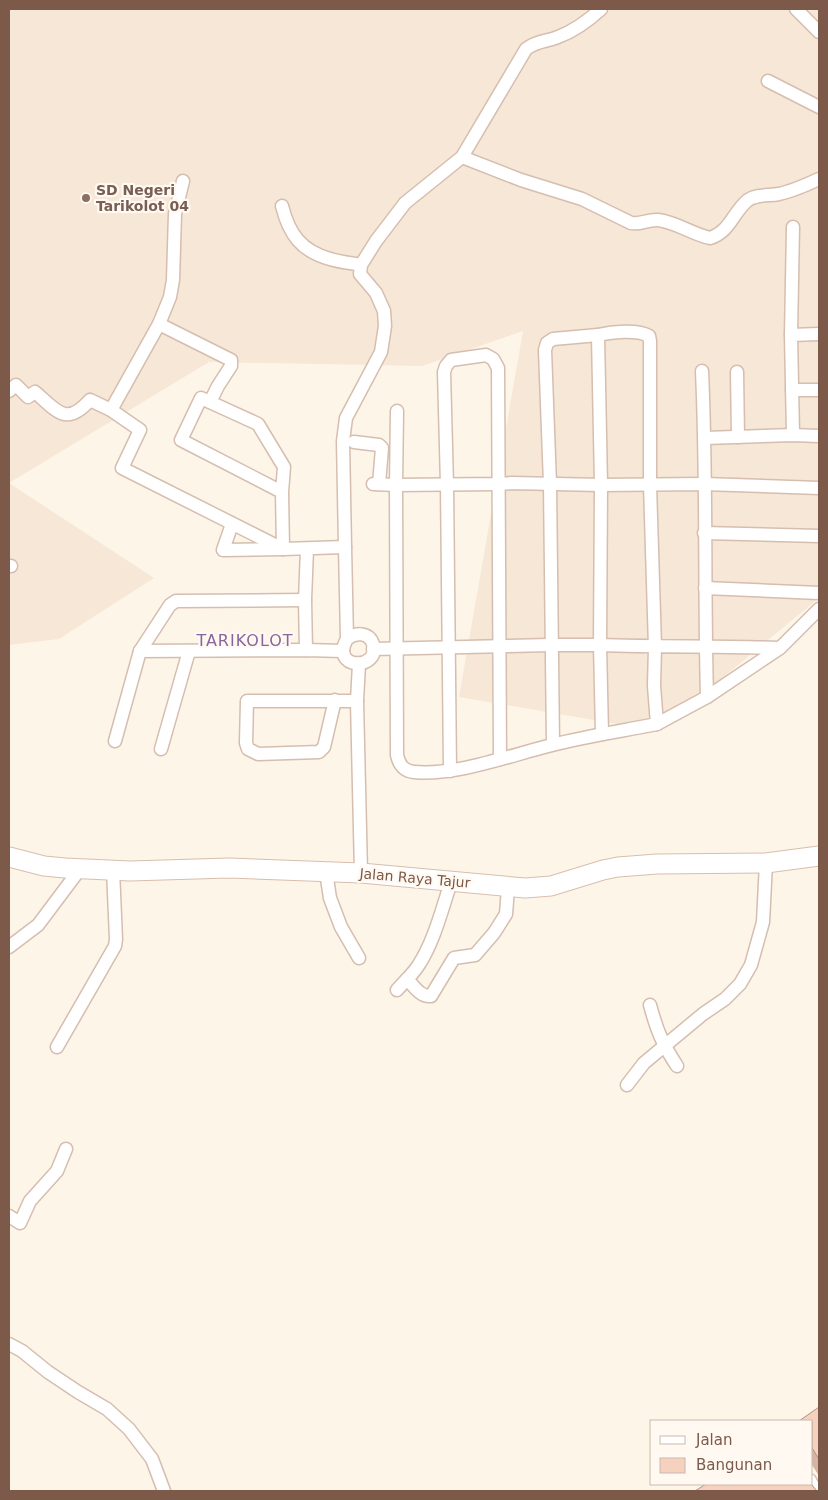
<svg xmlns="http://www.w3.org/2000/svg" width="828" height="1500" font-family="'DejaVu Sans',sans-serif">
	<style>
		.residential { fill: #f7e7d6 }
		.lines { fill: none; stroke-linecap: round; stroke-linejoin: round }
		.service-casing { stroke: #d5beaf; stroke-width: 9 }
		.minor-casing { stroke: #d5beaf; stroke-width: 15 }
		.secondary-casing { stroke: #d8beac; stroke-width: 21 }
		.service { stroke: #fff; stroke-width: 6 }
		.minor { stroke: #fff; stroke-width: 12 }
		.secondary { stroke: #fff; stroke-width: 19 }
		.wall { fill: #d4b5a3 }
		.building { fill: #f6d2be; stroke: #ac9385 }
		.education-dot { fill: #8d6e63; stroke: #fff9f1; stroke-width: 2 }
		.labels { text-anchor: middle; stroke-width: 4.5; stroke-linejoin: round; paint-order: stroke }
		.education-label { font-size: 14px; font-weight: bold; fill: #785e54; stroke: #fff9f1; text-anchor: start }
		.street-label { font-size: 14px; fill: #7c5949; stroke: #fff9f1 }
		.quarter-label { font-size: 16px; letter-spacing: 1px; fill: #89659f; stroke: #fff9f1 }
	</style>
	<rect width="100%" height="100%" fill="#fef5e9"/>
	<path class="residential" d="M9,9H819V598L658,731L459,697L523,331L422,366L209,362L9,483L154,578L59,639L9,645Z"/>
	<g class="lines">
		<g class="service-casing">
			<path id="service" d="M812,1478L819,1490"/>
		</g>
		<g class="minor-casing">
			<g id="minor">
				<path d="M796,9L819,32"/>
				<path d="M768,81L819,107"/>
				<path d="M462,157L521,180L582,199L631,223C641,225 648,219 658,220C676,222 692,234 710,238C730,232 733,212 748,200C757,194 768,196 779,194C793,191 806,185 819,179"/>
				<path d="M282,206C289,234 301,251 330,259C340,262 351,263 361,265"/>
				<path d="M159,324L231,360V366L218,386L210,402"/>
				<path d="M791,335L793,227"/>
				<path d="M702,371C707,480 704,588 707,697"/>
				<path d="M737,372L738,437"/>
				<path d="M792,390H819"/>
				<path d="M9,391L16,385L28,397L35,392C57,411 66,427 90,400L111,410L140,430L122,468L283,549L345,547L347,639C329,670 381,671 373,644C369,632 355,632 347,639"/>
				<path d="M111,410L159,324L170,297L173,280L175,214L183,181"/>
				<path d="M793,435L791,335L819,334"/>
				<path d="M705,438L793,435L819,436"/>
				<path d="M354,442L379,445L382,448L379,484"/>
				<path d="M373,484L396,485L397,411"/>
				<path d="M232,524L223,550L283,549L282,492L284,467L258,424L201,398L181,440L282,492"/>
				<path d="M704,533L819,536"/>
				<path d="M345,547L343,441L346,418L381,352L385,326L384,311L376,293L360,274L361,265L376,241L405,203L462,157L526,49C538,40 546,42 558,37C574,31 589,20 601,9"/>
				<path d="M9,566H11"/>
				<path d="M705,588L819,593"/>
				<path d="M780,648C720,646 660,647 600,645L601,485L598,335C611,332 637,329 649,336L650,341V485L655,647L654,686L657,724L707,697L780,648L819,609"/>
				<path d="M373,649L551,645H600L602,734"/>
				<path d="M306,650L305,600L307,549"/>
				<path d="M140,651L306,650L343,651"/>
				<path d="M359,664L357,701L361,873"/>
				<path d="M335,700L324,747L319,752L258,754L248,749L246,743L247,701H357"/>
				<path d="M657,724C622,731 586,736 552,745C511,755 456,776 414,772C403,771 399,764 397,755L396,485L498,484L512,483L601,485L704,484L819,488"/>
				<path d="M115,741L140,651L170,605L176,601L305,600"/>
				<path d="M553,744L550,484L545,350L547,343L553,339L598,335"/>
				<path d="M161,749L189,651"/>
				<path d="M450,771L447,485L444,372L446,366L451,360L486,355L493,359L498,368L500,759"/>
				<path d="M326,872L330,898L341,927L359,958"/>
				<path d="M9,947L38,925L80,869"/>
				<path d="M407,979C414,986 420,997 431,996L454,958L475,955L494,933L506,914L508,888"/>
				<path d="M397,990C404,982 412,975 418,966C434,942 442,909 451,882"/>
				<path d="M650,1005C657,1031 662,1043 677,1066"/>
				<path d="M57,1047L115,946L116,939L113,870"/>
				<path d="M627,1085L644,1063L703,1014L725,999L740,984L751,965L763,922L766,863"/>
				<path d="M9,1216L20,1223L30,1201L57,1171L66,1149"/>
				<path d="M9,1344L22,1351L48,1372L78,1392L107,1409L129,1429L152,1459L164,1491"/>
			</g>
		</g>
		<g class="secondary-casing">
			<path id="secondary" d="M9,857L44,866L65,868L130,871L229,868L361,873L525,888L551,886L603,870L618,867L657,864L766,863L819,856"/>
		</g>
		<use href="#service" class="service"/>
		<use href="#minor" class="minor"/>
		<use href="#secondary" class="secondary"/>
	</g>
	<path class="wall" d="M819,1407V1476L812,1465V1421Z"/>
	<g class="building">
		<path d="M819,1407V1459L812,1448V1421H799Z"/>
		<path d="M706,1484H811L817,1491H695Z"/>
	</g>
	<circle class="education-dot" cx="86" cy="198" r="5"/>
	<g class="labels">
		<g class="education-label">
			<text x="96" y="195">SD Negeri<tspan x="96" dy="16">Tarikolot 04</tspan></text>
		</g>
		<g class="street-label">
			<text transform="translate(415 878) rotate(5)" y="5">Jalan Raya Tajur</text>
		</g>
		<g class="quarter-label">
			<text x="245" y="646">TARIKOLOT</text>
		</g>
	</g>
	<rect width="828" height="1500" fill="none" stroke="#7c5949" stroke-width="20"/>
	<rect x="650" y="1420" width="162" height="65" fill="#fff9f1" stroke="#cbb9ae"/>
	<rect x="660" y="1436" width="25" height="8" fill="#ffffff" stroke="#cbb9ae"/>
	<text x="696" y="1445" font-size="15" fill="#7c5949">Jalan</text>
	<rect x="660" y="1458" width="25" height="15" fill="#f6d2be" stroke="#cbb9ae"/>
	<text x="696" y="1470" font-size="15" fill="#7c5949">Bangunan</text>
</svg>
